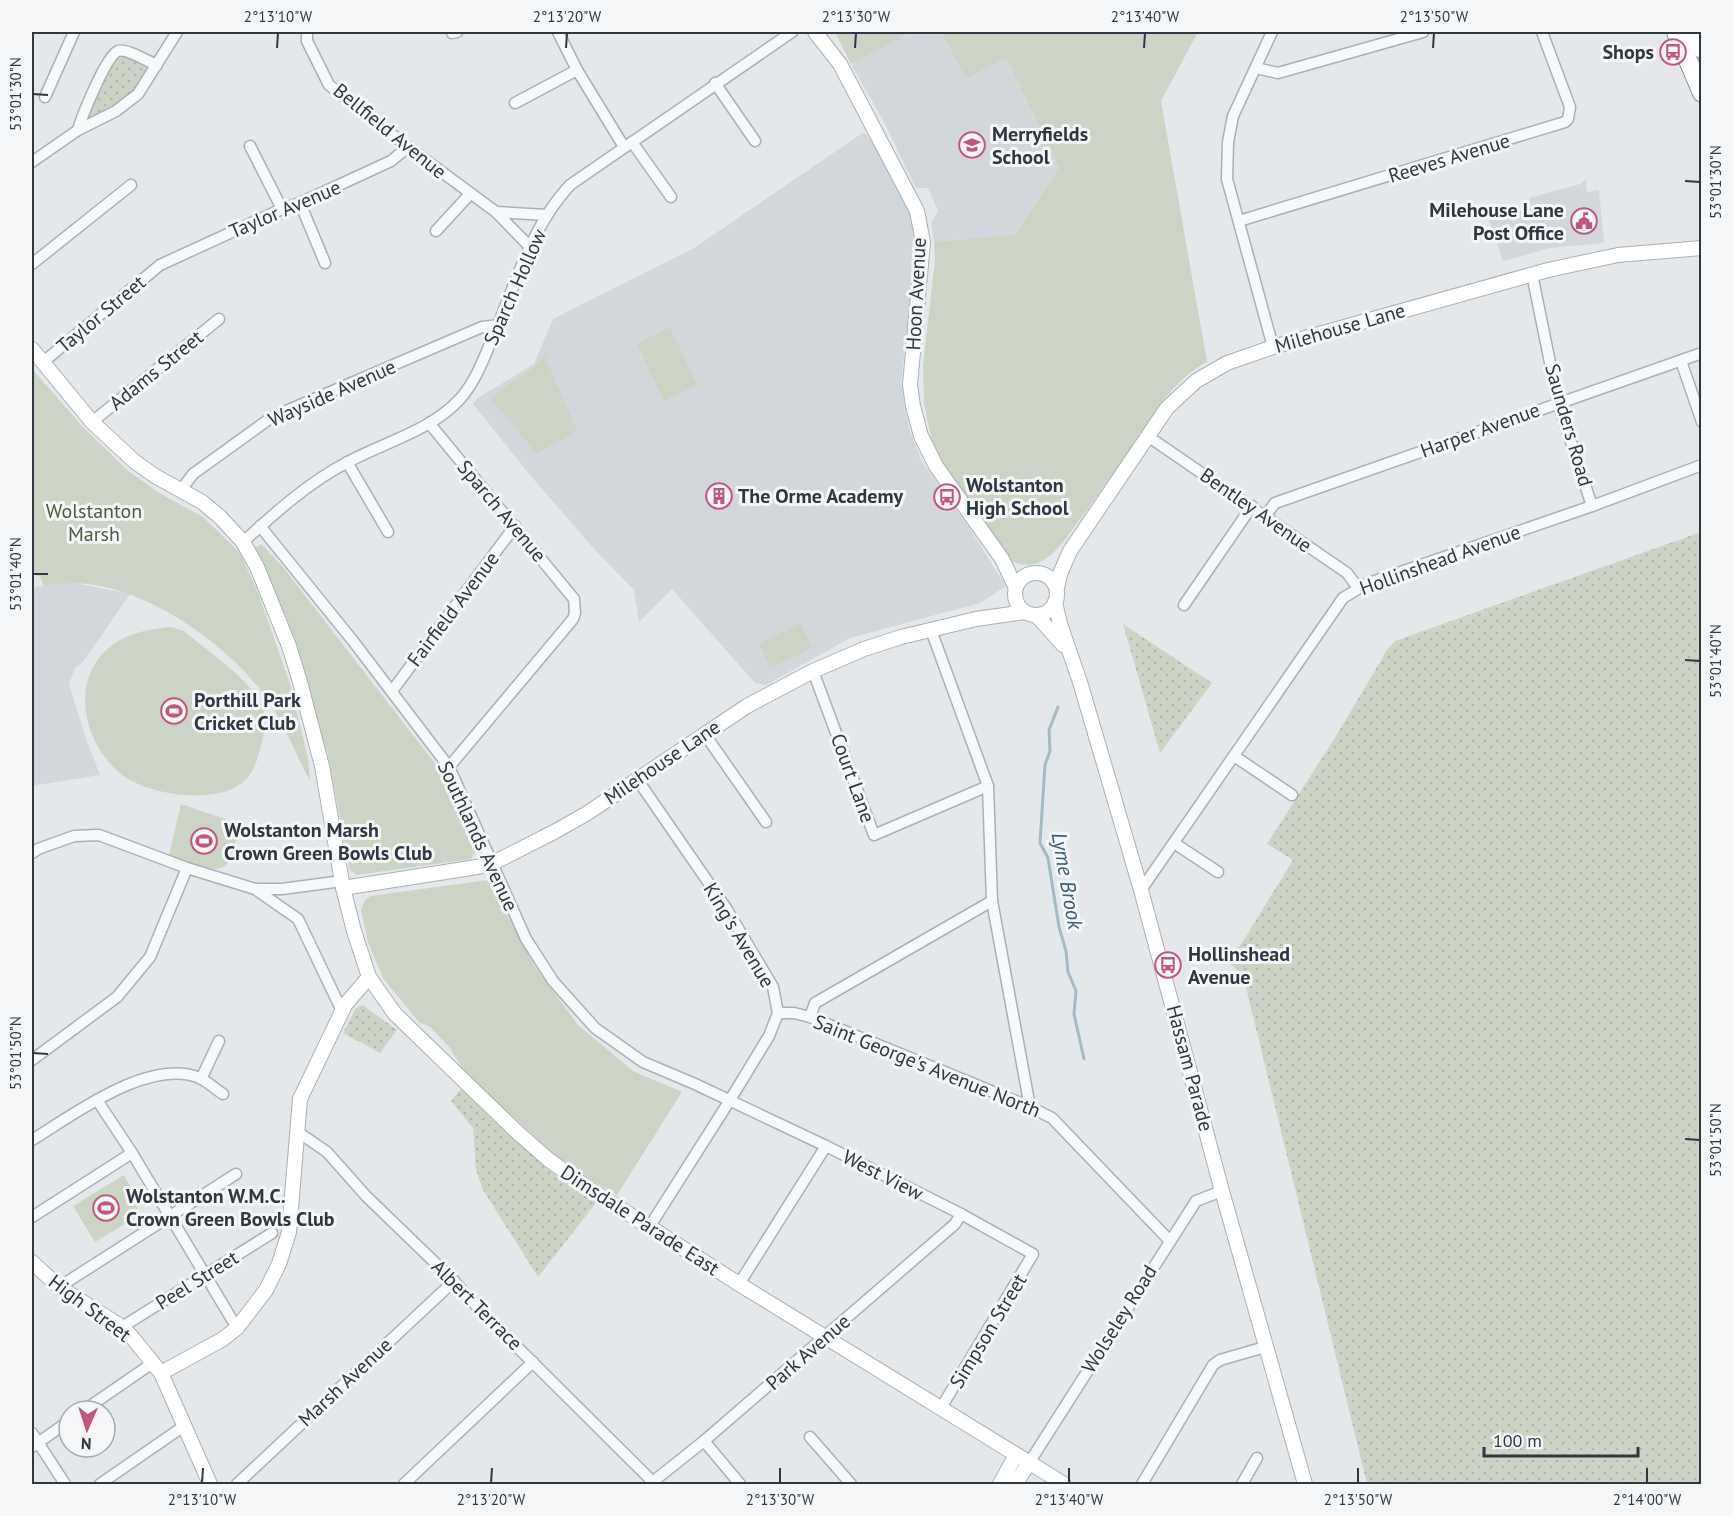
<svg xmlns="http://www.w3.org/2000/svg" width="1733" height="1516" font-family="'PT Sans',sans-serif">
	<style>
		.built { fill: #d2d7dc }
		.grass { fill: url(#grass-dots) }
		.park { fill: #ccd4c6 }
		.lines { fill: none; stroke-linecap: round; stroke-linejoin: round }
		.stream { stroke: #a3bbc7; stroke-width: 3 }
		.street-casing { stroke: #a9b0b5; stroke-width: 13 }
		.secondary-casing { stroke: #a9b0b5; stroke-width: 16 }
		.highway-casing { stroke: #8d98a0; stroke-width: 20 }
		.street { stroke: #f6f8f9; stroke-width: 10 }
		.secondary { stroke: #fff; stroke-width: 14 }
		.highway { stroke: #fff; stroke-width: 18 }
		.ticks { fill: none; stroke: #2d3841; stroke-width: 2 }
		.labels { text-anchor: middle; stroke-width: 6; stroke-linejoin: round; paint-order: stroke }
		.poi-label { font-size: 20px; font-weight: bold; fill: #2d3841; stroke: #f4f6f8; text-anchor: start }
		.street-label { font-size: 20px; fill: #2d3841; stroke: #f4f6f8 }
		.park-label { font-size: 20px; fill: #485c3c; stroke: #f4f6f8 }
		.water-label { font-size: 21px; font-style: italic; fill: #3b5d72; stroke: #f4f6f8 }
		.neatline { fill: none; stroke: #2d3841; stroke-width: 2 }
		.ticks-label { font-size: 15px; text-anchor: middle; fill: #2d3841 }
	</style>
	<defs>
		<pattern id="grass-dots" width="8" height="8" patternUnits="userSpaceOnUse" patternTransform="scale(1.5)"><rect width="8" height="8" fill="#ccd4c6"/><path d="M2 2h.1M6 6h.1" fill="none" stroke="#b0b7ab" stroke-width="1.8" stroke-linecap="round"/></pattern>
	</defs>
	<rect width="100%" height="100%" fill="#e4e8eb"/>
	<g class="built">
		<path d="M912,32H941L966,79L1006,58L1059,167L1016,234L934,242L931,223L938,211L928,188H916L885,124L851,64Z"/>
		<path d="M864,132L885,159L921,231L914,270L901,383L909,429L922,462L966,523L1006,586L980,603L850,638L766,685L755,683L672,589L639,622L634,590L596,551L530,475L473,404L478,398L534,364L553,319L694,248Z"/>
		<path d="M1586,179L1587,192L1599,190L1604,243L1550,248L1503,261L1489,220L1531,208L1529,198L1580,184Z"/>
		<path d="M57,583H75L130,594L83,662L75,668L69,684L86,739L100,775L32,786V588Z"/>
	</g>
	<g class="grass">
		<path d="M117,51L157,65L138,94L78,130Z"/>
		<path d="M1701,532V1484H1367L1243,975L1220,955L1240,946L1293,860L1267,844L1338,733L1387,650L1395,641Z"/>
		<path d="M1123,624L1212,683L1160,753Z"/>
		<path d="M363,1005L397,1030L380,1053L343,1033L356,1008Z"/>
		<path d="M461,1089L547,1169L596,1203L538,1277L483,1190L476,1170L473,1128L451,1101Z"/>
	</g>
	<g class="park">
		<path d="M835,32H912L851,64Z"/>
		<path d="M941,32H1198L1161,101L1207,362C1171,380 1151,419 1129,451C1112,475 1095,499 1078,522C1068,535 1056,555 1040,562C1027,567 1016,565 1006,557L945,472L931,438L924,403L923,365L935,260L934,242L1016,234L1059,167L1006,58L966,79Z"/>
		<path d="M670,327L697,385L664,401L637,344Z"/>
		<path d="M544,355L577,430L537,454L493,401L492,396L537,365Z"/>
		<path d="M32,369L83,427L128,471L159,493L203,517L240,553L259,595L290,684L308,758L310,781C297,756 285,727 270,703C228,640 123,567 44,586L40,577L32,573Z"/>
		<path d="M261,544L282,566L443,774L475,851L471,859L357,875L350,870L328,755L281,607L255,548Z"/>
		<path d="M801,624L812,648L770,668L759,644Z"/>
		<path d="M171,627L184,631C206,650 247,677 260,702C267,714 265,730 262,742C258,758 254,776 239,785C211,804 147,795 121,774C82,742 68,676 114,644C130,632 152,629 171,627Z"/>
		<path d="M181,804L234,822C239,833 237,839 233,850C232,854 231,860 228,863C216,878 183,860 169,855Z"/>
		<path d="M488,880L535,967L578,1025L633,1071L682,1092L617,1195L567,1166L467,1075L449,1047L430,1027L419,1022L383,978L368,942L361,910L365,900L371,896Z"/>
		<path d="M124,1175C131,1189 141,1201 136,1217L95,1242L73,1206Z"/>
	</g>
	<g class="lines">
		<path class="stream" d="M1058,707L1049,730L1050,751L1045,765L1040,843L1048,858L1059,927L1066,951L1068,972L1076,991L1074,1014L1084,1059"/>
		<g class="street-casing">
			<g id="street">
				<path d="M307,32V41L329,85L408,147L496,212L530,247"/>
				<path d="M558,32L577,70L624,147"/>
				<path d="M1272,32L1233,116L1228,142L1227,179L1273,347"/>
				<path d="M452,33L457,32"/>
				<path d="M1256,68L1278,73L1423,32"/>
				<path d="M715,83L755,141"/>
				<path d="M45,97L74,32"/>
				<path d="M515,103L577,70"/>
				<path d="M78,130C82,116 106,56 118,51C126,48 149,62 157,65"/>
				<path d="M632,142L671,197"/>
				<path d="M250,146L282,209"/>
				<path d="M32,162L78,130L116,111L138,94L177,32"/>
				<path d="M300,203L325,263"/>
				<path d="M496,212L547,215"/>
				<path d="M1239,221L1565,122L1568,119L1570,107L1542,32"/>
				<path d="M436,231L470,194"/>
				<path d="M32,264L131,185"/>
				<path d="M1532,274L1558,402L1592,506"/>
				<path d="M1681,361L1702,422"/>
				<path d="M42,363L160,265L282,209L300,203L391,161L408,147"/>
				<path d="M92,422L219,319"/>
				<path d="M429,423L574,599L575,613L573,619L449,767"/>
				<path d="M1149,437L1347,573L1358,588"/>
				<path d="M347,462L388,532"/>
				<path d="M181,490L193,474L272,417L482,327L499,325"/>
				<path d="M1266,515L1275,503L1702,353"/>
				<path d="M260,526L353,641L449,767L526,939L553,981L595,1028L643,1062L695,1084L826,1146L961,1214L1033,1254L941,1408"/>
				<path d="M243,542C276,512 309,482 348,462C385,442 430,431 459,400C474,384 482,363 490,344C514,290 529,229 570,185L792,32"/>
				<path d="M1184,605L1252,506"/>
				<path d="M931,630L988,786L992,901L1030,1107"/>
				<path d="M813,671L874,835L988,786"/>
				<path d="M392,691L515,526"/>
				<path d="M704,733L766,822"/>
				<path d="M1234,756L1292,795"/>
				<path d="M637,779L726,908L773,987L778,1013L769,1036L730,1100L650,1226"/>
				<path d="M1174,843L1218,872"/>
				<path d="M32,853L38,849L74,836L99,835L187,868L255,889L298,919L342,1011"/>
				<path d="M255,889H282L342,881"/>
				<path d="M1141,890L1343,598L1366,584L1592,506L1702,465"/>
				<path d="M778,1013H794L810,1017L1030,1107L1052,1118L1169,1240"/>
				<path d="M810,1017L815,1003L992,901"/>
				<path d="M32,1060L117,997L150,957L187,868"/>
				<path d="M201,1079L219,1041"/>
				<path d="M97,1100L132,1153L237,1328"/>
				<path d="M298,1132L327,1152L366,1196L454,1281L480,1310L653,1482"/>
				<path d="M32,1140C73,1115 149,1057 200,1078C208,1082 215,1089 223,1094"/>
				<path d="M32,1217L132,1153"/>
				<path d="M739,1284L826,1146"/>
				<path d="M59,1287L236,1174"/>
				<path d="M122,1327L272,1233"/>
				<path d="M83,1411L154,1362"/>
				<path d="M32,1433L65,1484"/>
				<path d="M810,1437L851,1484"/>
				<path d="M704,1441L740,1484"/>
				<path d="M32,1447L69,1421"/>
				<path d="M1029,1463L1196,1201L1222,1191"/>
				<path d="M100,1484L184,1426"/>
				<path d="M237,1484L454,1281"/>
				<path d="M404,1484L533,1362"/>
				<path d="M650,1484L704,1441L955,1224L961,1214"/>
				<path d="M1142,1484L1213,1365L1220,1360L1265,1347"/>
				<path d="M1242,1484L1257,1458"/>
			</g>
		</g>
		<g class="secondary-casing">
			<g id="secondary">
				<path d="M815,32L840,64L917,211L923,242L910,385L913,406L921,436L936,466L1002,559L1016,588"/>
				<path d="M32,349L92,422L134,461L155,476L202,502L220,517L243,542L257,567L289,646L300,682L322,766L343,888L354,931L369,977L395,1014L517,1132L549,1160L588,1188L739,1284L1064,1484"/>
				<circle cx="1036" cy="594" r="21"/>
				<path d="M1057,588L1060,574L1070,551L1167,408L1196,381L1227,363L1273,347L1548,270L1618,255L1702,248"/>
				<path d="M1055,602L1060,624L1080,682L1141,890L1222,1191L1305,1484"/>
				<path d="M1036,615L1063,645"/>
				<path d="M343,888L477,867L493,863L554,832L586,814L747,706L813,671L864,649L901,637L976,619L1025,612"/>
				<path d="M32,1262L59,1287L122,1327L131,1336L161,1373L210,1484"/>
				<path d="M161,1373L223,1339L237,1328L266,1290L279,1264L289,1232L300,1099L345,1005L369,977"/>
				<path d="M1000,1484L1016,1455"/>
				<path d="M1015,1484L1029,1463"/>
			</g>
		</g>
		<g class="highway-casing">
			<g id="highway">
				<path d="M1676,32L1702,93"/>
				<path d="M1694,32L1702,49"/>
			</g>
		</g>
		<use href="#street" class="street"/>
		<use href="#secondary" class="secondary"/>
		<use href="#highway" class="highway"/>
	</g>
	<path class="ticks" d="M277,48L278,33M566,48L567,33M855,48L856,33M1144,48L1145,33M1433,48L1434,33M33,94L48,95M1685,181L1700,182M33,574H48M1685,660L1700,661M33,1053L48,1054M1685,1139L1700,1140M202,1483L203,1468M491,1483L492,1468M780,1483V1468M1069,1483V1468M1358,1483V1468M1647,1483V1468"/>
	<defs>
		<g id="bus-ring" transform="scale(1.35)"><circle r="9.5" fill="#f4f6f8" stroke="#c3567a" stroke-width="1.5"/><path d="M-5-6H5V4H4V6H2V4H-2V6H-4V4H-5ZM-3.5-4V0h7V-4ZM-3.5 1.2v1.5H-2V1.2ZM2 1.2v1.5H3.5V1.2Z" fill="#c3567a"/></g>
		<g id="school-ring" transform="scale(1.35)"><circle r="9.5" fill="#f4f6f8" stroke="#c3567a" stroke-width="1.5"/><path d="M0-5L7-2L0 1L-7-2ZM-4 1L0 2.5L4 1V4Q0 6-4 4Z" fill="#c3567a"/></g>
		<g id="civic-ring" transform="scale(1.35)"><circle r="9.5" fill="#f4f6f8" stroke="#c3567a" stroke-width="1.5"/><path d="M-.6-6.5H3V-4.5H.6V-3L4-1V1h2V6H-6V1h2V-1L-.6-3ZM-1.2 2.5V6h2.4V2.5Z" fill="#c3567a"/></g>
		<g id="building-ring" transform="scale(1.35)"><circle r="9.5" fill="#f4f6f8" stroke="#c3567a" stroke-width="1.5"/><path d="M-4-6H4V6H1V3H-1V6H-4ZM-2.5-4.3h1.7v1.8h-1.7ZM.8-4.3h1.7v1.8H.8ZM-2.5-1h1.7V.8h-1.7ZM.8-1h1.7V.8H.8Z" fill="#c3567a"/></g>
		<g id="stadium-ring" transform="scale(1.35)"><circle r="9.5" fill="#f4f6f8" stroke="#c3567a" stroke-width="1.5"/><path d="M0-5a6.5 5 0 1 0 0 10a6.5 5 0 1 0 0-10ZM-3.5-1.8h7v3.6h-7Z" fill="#c3567a"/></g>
	</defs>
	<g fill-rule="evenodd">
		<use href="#bus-ring" x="1673" y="52"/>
		<use href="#school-ring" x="972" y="145"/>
		<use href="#civic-ring" x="1584" y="221"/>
		<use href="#building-ring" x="719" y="496"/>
		<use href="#bus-ring" x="947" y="497"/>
		<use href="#stadium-ring" x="174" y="711"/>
		<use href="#stadium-ring" x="204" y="841"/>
		<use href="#bus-ring" x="1168" y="965"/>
		<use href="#stadium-ring" x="106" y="1208"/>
	</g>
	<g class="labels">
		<g class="poi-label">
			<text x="1654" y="59" text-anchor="end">Shops</text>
			<text x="992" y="141">Merryfields<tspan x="992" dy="23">School</tspan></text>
			<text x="1564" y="217" text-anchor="end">Milehouse Lane<tspan x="1564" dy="23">Post Office</tspan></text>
			<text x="966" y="492">Wolstanton<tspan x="966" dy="23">High School</tspan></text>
			<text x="738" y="503">The Orme Academy</text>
			<text x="194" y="707">Porthill Park<tspan x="194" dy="23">Cricket Club</tspan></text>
			<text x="224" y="837">Wolstanton Marsh<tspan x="224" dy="23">Crown Green Bowls Club</tspan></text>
			<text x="1188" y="961">Hollinshead<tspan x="1188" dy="23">Avenue</tspan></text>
			<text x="126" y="1203">Wolstanton W.M.C.<tspan x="126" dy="23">Crown Green Bowls Club</tspan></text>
		</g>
		<g class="street-label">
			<text transform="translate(390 131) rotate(39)" y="7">Bellfield Avenue</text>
			<text transform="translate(1449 158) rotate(-17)" y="7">Reeves Avenue</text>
			<text transform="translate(285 209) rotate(-23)" y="7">Taylor Avenue</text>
			<text transform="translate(515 287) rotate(-66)" y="7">Sparch Hollow</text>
			<text transform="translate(916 294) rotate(-87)" y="7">Hoon Avenue</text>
			<text transform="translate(101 314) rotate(-40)" y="7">Taylor Street</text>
			<text transform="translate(1340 328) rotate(-16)" y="7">Milehouse Lane</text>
			<text transform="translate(156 370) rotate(-39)" y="7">Adams Street</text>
			<text transform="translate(332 393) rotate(-24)" y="7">Wayside Avenue</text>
			<text transform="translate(1569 425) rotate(74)" y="7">Saunders Road</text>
			<text transform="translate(1480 430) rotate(-20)" y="7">Harper Avenue</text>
			<text transform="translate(1256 510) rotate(35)" y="7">Bentley Avenue</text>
			<text transform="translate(502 511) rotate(50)" y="7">Sparch Avenue</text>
			<text transform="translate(1440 560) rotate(-20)" y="7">Hollinshead Avenue</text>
			<text transform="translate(453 609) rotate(-53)" y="7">Fairfield Avenue</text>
			<text transform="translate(662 762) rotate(-34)" y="7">Milehouse Lane</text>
			<text transform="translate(853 778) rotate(70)" y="7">Court Lane</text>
			<text transform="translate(478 836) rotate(65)" y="7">Southlands Avenue</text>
			<text transform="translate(739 935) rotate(59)" y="7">King's Avenue</text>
			<text transform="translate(927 1066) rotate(22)" y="7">Saint George's Avenue North</text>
			<text transform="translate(1190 1068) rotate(75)" y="7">Hassam Parade</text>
			<text transform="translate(883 1175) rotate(27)" y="7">West View</text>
			<text transform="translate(640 1220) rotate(33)" y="7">Dimsdale Parade East</text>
			<text transform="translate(197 1280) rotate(-32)" y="7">Peel Street</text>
			<text transform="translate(477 1305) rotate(45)" y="7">Albert Terrace</text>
			<text transform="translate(90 1308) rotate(37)" y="7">High Street</text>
			<text transform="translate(1119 1319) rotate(-58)" y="7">Wolseley Road</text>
			<text transform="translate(988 1331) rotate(-59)" y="7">Simpson Street</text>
			<text transform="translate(808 1352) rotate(-41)" y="7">Park Avenue</text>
			<text transform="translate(345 1382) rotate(-43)" y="7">Marsh Avenue</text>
		</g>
		<g class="park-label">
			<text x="94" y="518">Wolstanton<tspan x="94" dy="23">Marsh</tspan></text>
		</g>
		<g class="water-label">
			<text transform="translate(1067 881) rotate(80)" y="7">Lyme Brook</text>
		</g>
	</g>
	<rect width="1733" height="1516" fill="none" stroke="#f4f6f8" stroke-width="66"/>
	<g transform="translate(87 1429) rotate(183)"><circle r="28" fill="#f4f6f8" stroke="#a4aaaf" stroke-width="1.5"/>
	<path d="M0-4.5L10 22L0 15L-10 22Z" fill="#c3567a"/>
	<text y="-9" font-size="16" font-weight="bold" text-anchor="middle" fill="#2d3841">N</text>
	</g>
	<path d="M1484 1447v9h154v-9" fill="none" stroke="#2d3841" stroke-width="3"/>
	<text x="1493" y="1447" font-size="18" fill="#2d3841" stroke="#f4f6f8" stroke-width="4.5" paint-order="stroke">100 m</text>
	<rect x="33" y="33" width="1667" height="1450" class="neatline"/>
	<g class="ticks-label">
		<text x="278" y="22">2°13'10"W</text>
		<text x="567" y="22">2°13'20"W</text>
		<text x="856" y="22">2°13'30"W</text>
		<text x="1145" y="22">2°13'40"W</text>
		<text x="1434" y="22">2°13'50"W</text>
		<text transform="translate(16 94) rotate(-90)" y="5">53°01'30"N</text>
		<text transform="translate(1716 182) rotate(-90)" y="5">53°01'30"N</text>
		<text transform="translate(16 574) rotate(-90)" y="5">53°01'40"N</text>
		<text transform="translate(1716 661) rotate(-90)" y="5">53°01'40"N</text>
		<text transform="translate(16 1053) rotate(-90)" y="5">53°01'50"N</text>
		<text transform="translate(1716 1140) rotate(-90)" y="5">53°01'50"N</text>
		<text x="202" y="1505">2°13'10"W</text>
		<text x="491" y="1505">2°13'20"W</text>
		<text x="780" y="1505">2°13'30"W</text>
		<text x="1069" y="1505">2°13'40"W</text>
		<text x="1358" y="1505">2°13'50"W</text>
		<text x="1647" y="1505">2°14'00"W</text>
	</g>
</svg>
